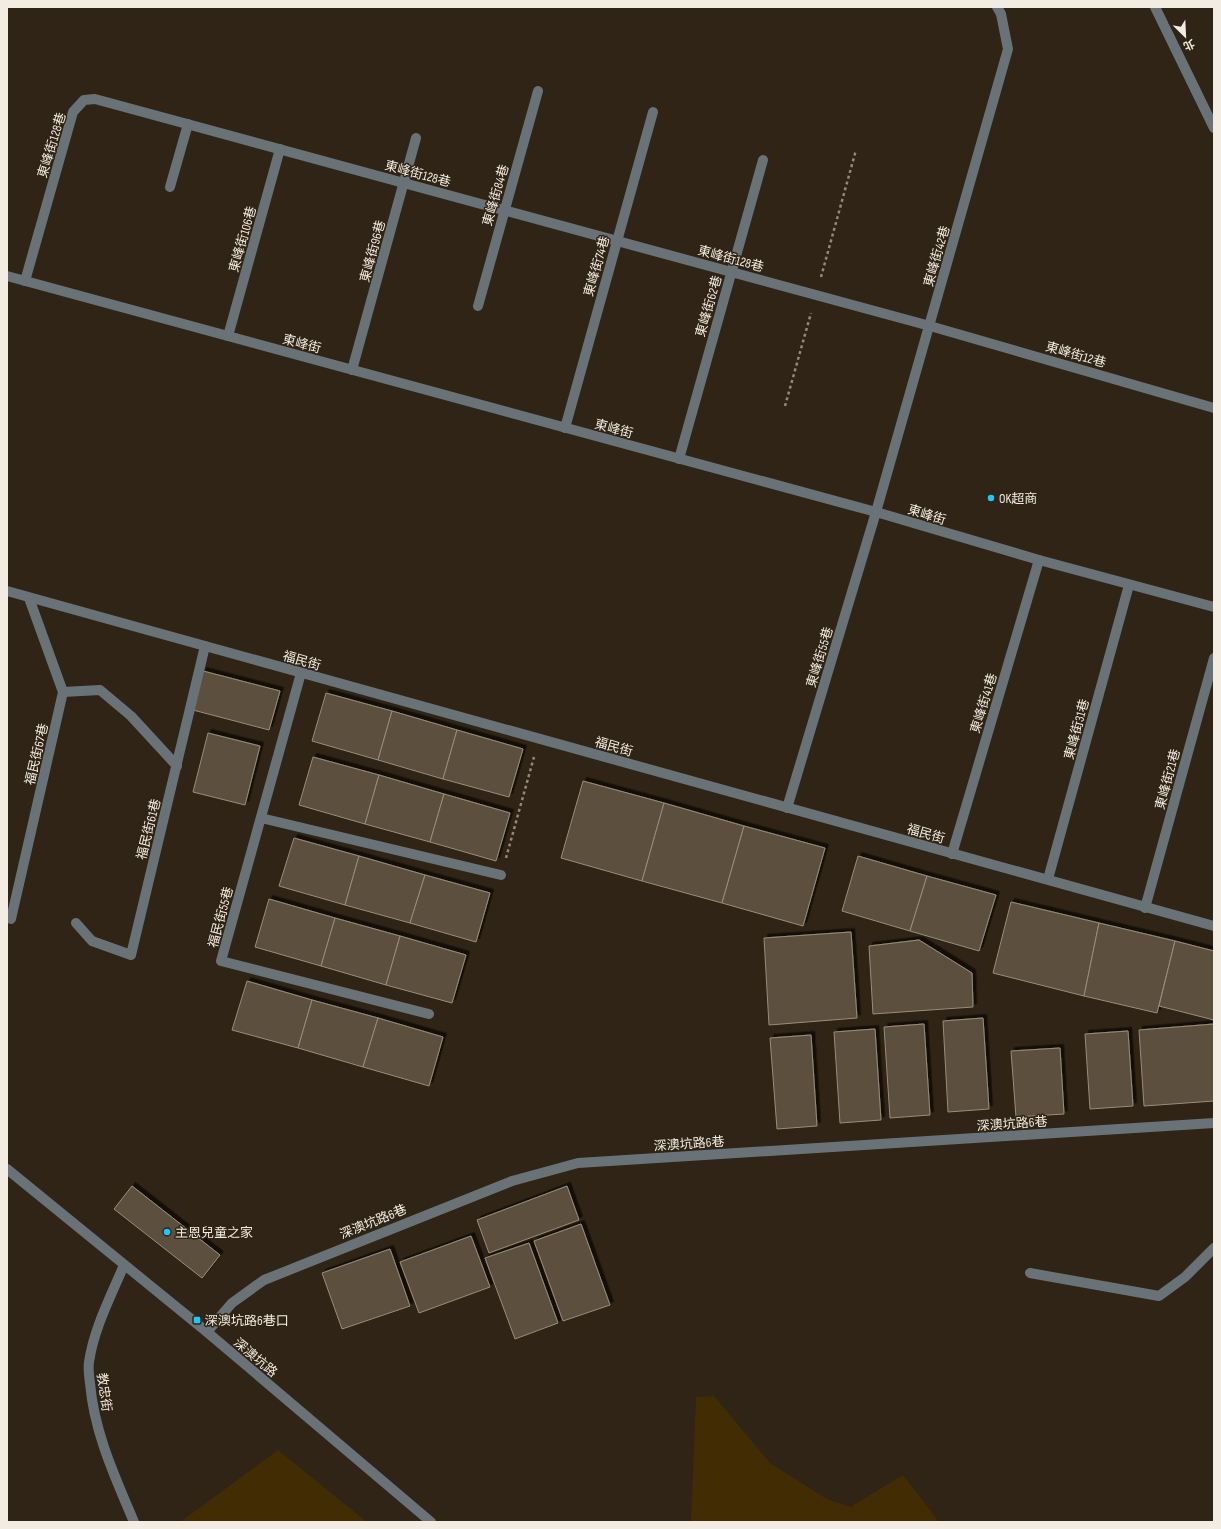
<svg xmlns="http://www.w3.org/2000/svg" width="1221" height="1529" font-family="'Sofia Sans Condensed','Noto Sans TC',sans-serif">
	<style>
		.green { fill: #422c04 }
		.building { fill: #5b4f3e; stroke: #9a8d7b; filter: url(#shadow) }
		.lines { fill: none; stroke-linecap: round; stroke-linejoin: round }
		.path { stroke: #92897c; stroke-width: 2.5; stroke-dasharray: 3 3; stroke-linecap: butt }
		.minor { stroke: #697377; stroke-width: 10 }
		.poi-dot { fill: #16cafb; stroke: #2f2415; stroke-width: 1.5 }
		.labels { text-anchor: middle; stroke-width: 3; stroke-linejoin: round; paint-order: stroke }
		.street-label { font-size: 13px; fill: #f3ece2; stroke: #2f2415 }
		.poi-label { font-size: 13px; fill: #f3ece2; stroke: #2f2415; text-anchor: start }
	</style>
	<defs>
		<filter id="shadow"><feDropShadow dx="3.5" dy="-3.5" stdDeviation="0" flood-color="#0009"/></filter>
	</defs>
	<rect width="100%" height="100%" fill="#2f2415"/>
	<g class="green">
		<path d="M714,1396L770,1463L827,1499L850,1507L903,1475L939,1522H691L696,1397Z"/>
		<path d="M278,1450L367,1522H180Z"/>
	</g>
	<g class="building">
		<path d="M203,671L280,691L269,730L193,710Z"/>
		<path d="M326,693L392,711L378,760L312,741Z"/>
		<path d="M392,711L457,730L443,779L378,760Z"/>
		<path d="M457,730L523,749L509,797L443,779Z"/>
		<path d="M208,733L260,746L245,805L193,792Z"/>
		<path d="M313,757L379,775L365,824L299,805Z"/>
		<path d="M379,775L444,794L430,842L365,824Z"/>
		<path d="M583,781L664,803L642,881L561,858Z"/>
		<path d="M444,794L510,813L496,861L430,842Z"/>
		<path d="M664,803L744,826L722,903L642,881Z"/>
		<path d="M744,826L825,848L803,926L722,903Z"/>
		<path d="M294,838L359,856L345,905L279,886Z"/>
		<path d="M359,856L425,875L410,923L345,905Z"/>
		<path d="M858,856L927,876L910,931L842,911Z"/>
		<path d="M425,875L490,893L476,942L410,923Z"/>
		<path d="M927,876L996,895L979,951L910,931Z"/>
		<path d="M269,899L335,918L321,966L255,947Z"/>
		<path d="M1011,902L1099,923L1084,996L993,973Z"/>
		<path d="M335,918L400,936L386,985L321,966Z"/>
		<path d="M1099,923L1175,941L1157,1013L1084,996Z"/>
		<path d="M851,932L857,1018L769,1025L764,938Z"/>
		<path d="M400,936L466,955L452,1003L386,985Z"/>
		<path d="M919,940L972,973L973,1007L873,1014L869,946Z"/>
		<path d="M1175,941L1214,951V1020L1159,1006Z"/>
		<path d="M247,981L312,1000L298,1048L232,1030Z"/>
		<path d="M312,1000L378,1018L363,1067L298,1048Z"/>
		<path d="M378,1018L443,1037L429,1086L363,1067Z"/>
		<path d="M983,1018L989,1109L948,1112L943,1021Z"/>
		<path d="M924,1024L930,1115L890,1118L884,1027Z"/>
		<path d="M1214,1024V1101L1144,1106L1139,1030Z"/>
		<path d="M875,1029L881,1120L840,1123L834,1032Z"/>
		<path d="M1128,1031L1133,1106L1090,1109L1085,1034Z"/>
		<path d="M811,1035L817,1126L777,1129L770,1038Z"/>
		<path d="M1060,1048L1064,1114L1016,1117L1011,1051Z"/>
		<path d="M132,1186L220,1255L202,1278L114,1209Z"/>
		<path d="M567,1186L579,1220L489,1253L477,1220Z"/>
		<path d="M581,1224L610,1305L563,1321L534,1241Z"/>
		<path d="M471,1236L490,1287L419,1313L400,1262Z"/>
		<path d="M529,1243L558,1323L515,1339L485,1258Z"/>
		<path d="M390,1249L410,1306L342,1329L322,1273Z"/>
	</g>
	<g class="lines">
		<g class="path">
			<path d="M821,277L856,150"/>
			<path d="M785,406L811,313"/>
			<path d="M506,858L534,757"/>
		</g>
		<g class="minor">
			<path d="M1155,7L1214,128"/>
			<path d="M170,187L188,124"/>
			<path d="M7,276L876,512L1039,560L1214,607"/>
			<path d="M25,281L73,112L84,100L95,99L930,326L1214,408"/>
			<path d="M478,306L538,91"/>
			<path d="M228,336L280,149"/>
			<path d="M352,370L416,138"/>
			<path d="M565,428L653,112"/>
			<path d="M679,459L763,160"/>
			<path d="M7,591L1214,926"/>
			<path d="M301,673L221,961L429,1014"/>
			<path d="M63,692L100,690L131,716L177,766"/>
			<path d="M787,808L876,512L1008,49L1001,14L997,7"/>
			<path d="M261,818L501,875"/>
			<path d="M952,854L1039,560"/>
			<path d="M1048,879L1129,585"/>
			<path d="M1145,908L1214,658"/>
			<path d="M11,919L63,692L29,598"/>
			<path d="M76,923L92,941L131,955L205,646"/>
			<path d="M7,1169L207,1332L431,1522"/>
			<path d="M124,1265C111,1296 94,1328 89,1362C88,1368 89,1376 90,1383C94,1432 115,1477 134,1522"/>
			<path d="M1030,1273L1159,1296L1185,1277L1214,1248"/>
			<path d="M207,1332L232,1303L264,1280L512,1181L578,1163L1214,1123"/>
		</g>
	</g>
	<g class="poi-dot">
		<circle cx="991" cy="498" r="4"/>
		<circle cx="167" cy="1232" r="4"/>
		<rect x="193" y="1316" width="8" height="8" rx="2"/>
	</g>
	<g class="labels">
		<g class="street-label">
			<text transform="translate(51 145) rotate(-73)" y="5">東峰街128巷</text>
			<text transform="translate(418 173) rotate(15)" y="5">東峰街128巷</text>
			<text transform="translate(495 195) rotate(-74)" y="5">東峰街84巷</text>
			<text transform="translate(242 239) rotate(-74)" y="5">東峰街106巷</text>
			<text transform="translate(372 251) rotate(-75)" y="5">東峰街96巷</text>
			<text transform="translate(936 256) rotate(-74)" y="5">東峰街42巷</text>
			<text transform="translate(731 258) rotate(15)" y="5">東峰街128巷</text>
			<text transform="translate(596 266) rotate(-74)" y="5">東峰街74巷</text>
			<text transform="translate(708 306) rotate(-74)" y="5">東峰街62巷</text>
			<text transform="translate(302 343) rotate(15)" y="5">東峰街</text>
			<text transform="translate(1076 354) rotate(16)" y="5">東峰街12巷</text>
			<text transform="translate(614 428) rotate(15)" y="5">東峰街</text>
			<text transform="translate(927 514) rotate(17)" y="5">東峰街</text>
			<text transform="translate(819 657) rotate(-73)" y="5">東峰街55巷</text>
			<text transform="translate(302 660) rotate(16)" y="5">福民街</text>
			<text transform="translate(983 703) rotate(-73)" y="5">東峰街41巷</text>
			<text transform="translate(1076 729) rotate(-75)" y="5">東峰街31巷</text>
			<text transform="translate(614 746) rotate(16)" y="5">福民街</text>
			<text transform="translate(36 754) rotate(-77)" y="5">福民街67巷</text>
			<text transform="translate(1167 779) rotate(-75)" y="5">東峰街21巷</text>
			<text transform="translate(148 829) rotate(-76)" y="5">福民街61巷</text>
			<text transform="translate(926 833) rotate(16)" y="5">福民街</text>
			<text transform="translate(220 917) rotate(-75)" y="5">福民街55巷</text>
			<text transform="translate(1012 1123) rotate(-4)" y="5">深澳坑路6巷</text>
			<text transform="translate(689 1143) rotate(-4)" y="5">深澳坑路6巷</text>
			<text transform="translate(373 1221) rotate(-22)" y="5">深澳坑路6巷</text>
			<text transform="translate(256 1357) rotate(40)" y="5">深澳坑路</text>
			<text transform="translate(105 1392) rotate(82)" y="5">教忠街</text>
		</g>
		<g class="poi-label">
			<text x="999" y="503">OK超商</text>
			<text x="175" y="1237">主恩兒童之家</text>
			<text x="205" y="1325">深澳坑路6巷口</text>
		</g>
	</g>
	<rect width="1221" height="1529" fill="none" stroke="#f3ece2" stroke-width="16"/>
	<g transform="translate(1185 36) rotate(156)" stroke="#2f2415" stroke-width="3" paint-order="stroke">
	<path d="M0-3L7 15L0 10L-7 15Z" fill="#f3ece2"/>
	<text y="-6" font-size="11" font-weight="bold" text-anchor="middle" fill="#f3ece2">北</text>
	</g>
</svg>
